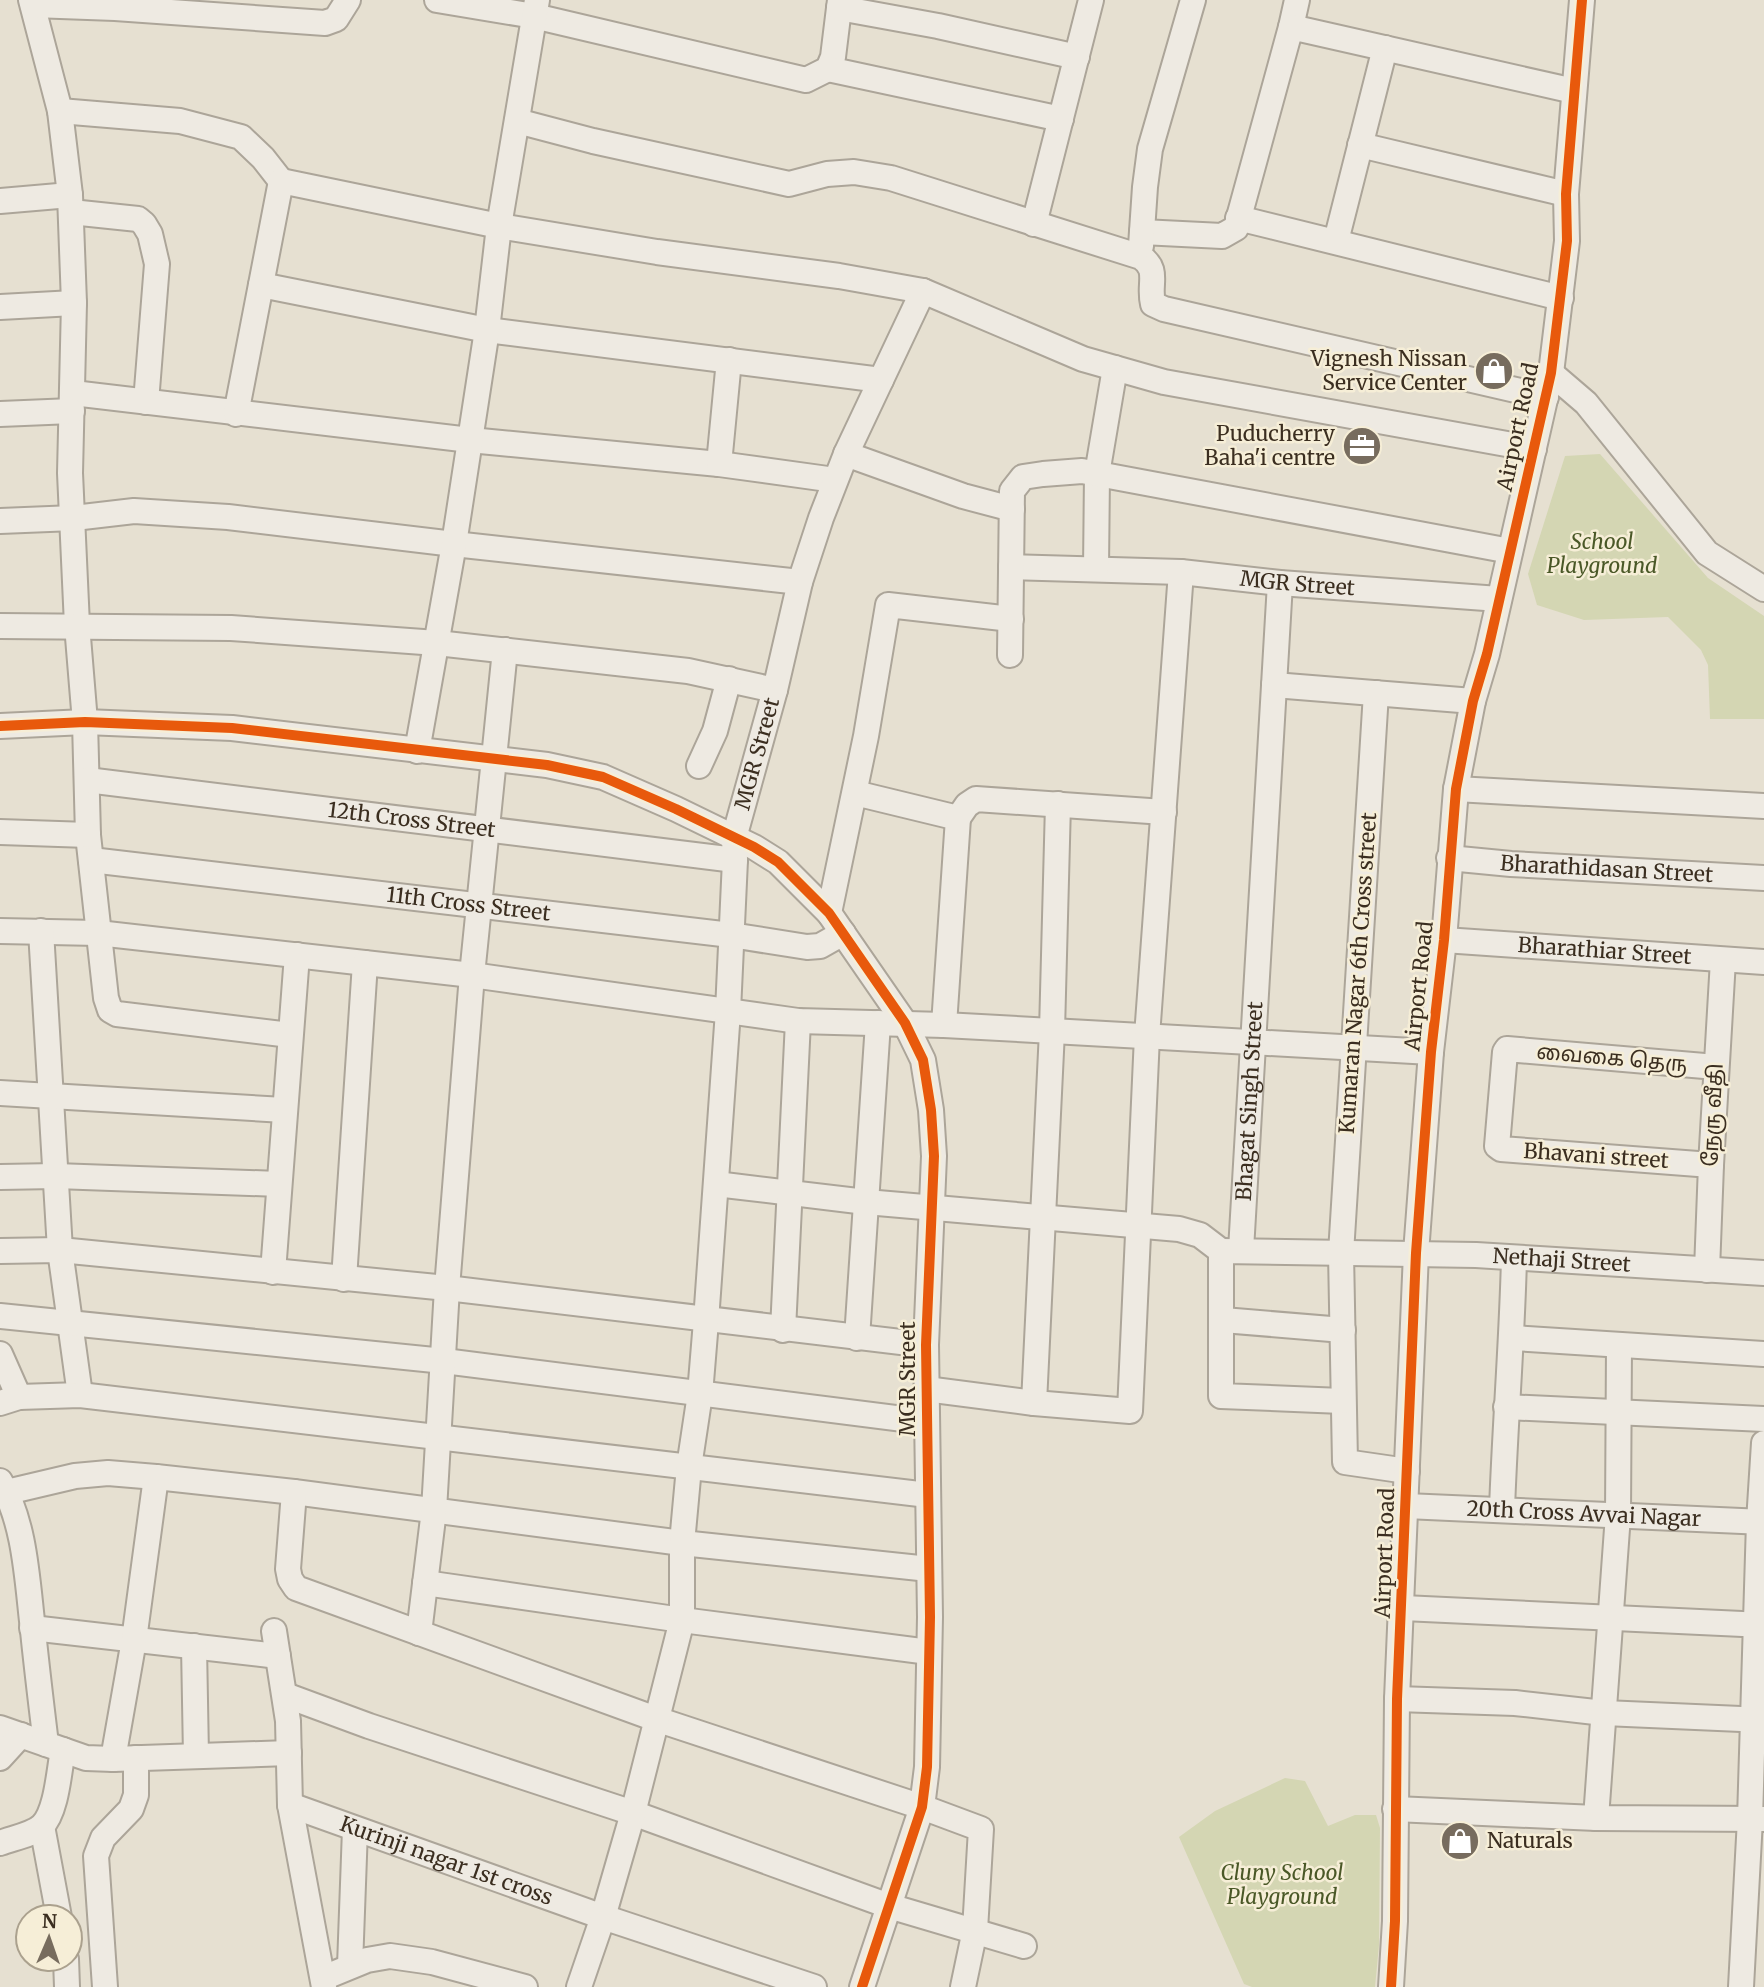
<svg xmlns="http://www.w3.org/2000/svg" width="1764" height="1987" font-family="Merriweather,'Noto Sans Tamil',serif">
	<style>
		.green { fill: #d4d6b3 }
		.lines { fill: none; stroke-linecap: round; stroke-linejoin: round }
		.minor-casing { stroke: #aca599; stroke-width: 28 }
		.minor { stroke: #eeeae2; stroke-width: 24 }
		.cycleway-casing { stroke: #f6eed7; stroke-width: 15 }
		.cycleway { stroke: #e8590c; stroke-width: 10 }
		.labels { text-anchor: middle; stroke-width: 5; stroke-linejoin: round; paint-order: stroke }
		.poi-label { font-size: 21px; fill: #3b2e20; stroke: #f6eed7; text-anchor: end }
		.street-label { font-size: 21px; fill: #3b2e20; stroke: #f6eed7 }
		.park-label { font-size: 21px; font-style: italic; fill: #4a5827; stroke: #f6eed7 }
	</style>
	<rect width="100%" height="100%" fill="#e6e0d1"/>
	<g class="green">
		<path d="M1600,454L1708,578L1764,616V719H1710L1708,665L1701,650L1668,617L1584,620L1537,605L1528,574L1565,456Z"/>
		<path d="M1285,1778L1305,1781L1328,1826L1355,1815H1376L1380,1828L1379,1945L1375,1987H1252L1244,1984L1179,1837L1215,1811Z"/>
	</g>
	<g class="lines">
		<g class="minor-casing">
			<g id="minor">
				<path d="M31,0L60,111L70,195L74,303L70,473L77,625L85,722L88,835L106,998L110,1010L117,1014L290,1035"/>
				<path d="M437,0L534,16L806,80L828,69L833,57L840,0"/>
				<path d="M33,5L115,8L325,23L336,19L348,0"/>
				<path d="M839,8L938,26L1077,57"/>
				<path d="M1291,27L1297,0"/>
				<path d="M828,69L1061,119"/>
				<path d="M60,111L180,121L241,137L263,158L281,181"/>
				<path d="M517,121L593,141L789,184L827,174L854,172L891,178L1141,257C1160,270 1148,284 1153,304L1164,309L1546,397"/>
				<path d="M1360,145L1566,194"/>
				<path d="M281,181L499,226L657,252L839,276L923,291L1083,359L1164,382L1534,449"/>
				<path d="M0,201L70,195"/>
				<path d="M71,212L138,219L144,224L150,234L157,264L146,402"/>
				<path d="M1238,218L1561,298"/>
				<path d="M1034,224L1091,0"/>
				<path d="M1142,232L1222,236L1236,228L1291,27L1574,91"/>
				<path d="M1336,241L1385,48"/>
				<path d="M1141,246L1145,187L1150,149L1193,0"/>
				<path d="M261,285L487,330L881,380"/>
				<path d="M0,307L74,303"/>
				<path d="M1551,373L1586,403L1707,553L1764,589"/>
				<path d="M73,393L470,440L719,464L835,480"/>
				<path d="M0,414L72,411"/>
				<path d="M236,414L281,181"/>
				<path d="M846,454L963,496L1012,509"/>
				<path d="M719,464L729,360"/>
				<path d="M0,521L74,518L134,511L228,517L454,544L800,582"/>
				<path id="s1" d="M1011,567L1181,572L1280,583L1499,599"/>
				<path d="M1096,569L1097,474L1115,368"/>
				<path d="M0,626L231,628L437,643L688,671L775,690"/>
				<path d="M1010,655L1012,491L1023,477L1043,474L1082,471L1510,551"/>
				<path d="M1274,685L1473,701"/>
				<path d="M1376,693L1341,1253L1345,1462L1407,1471"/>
				<path d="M0,726L85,722L232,728L547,765L603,777L676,809L754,847L778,862L829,913L905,1023L923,1060L931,1110L934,1156L926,1345L930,1617L927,1767L922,1807L862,1987"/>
				<path d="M417,751L454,544L487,330L499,226L537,0"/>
				<path d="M699,766L715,731L729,679"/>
				<path id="s2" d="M87,780L735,860"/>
				<path d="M1456,789L1764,806"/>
				<path d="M855,793L958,818L944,1025"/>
				<path d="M958,818L967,805L976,799L1164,812"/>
				<path d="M0,832L88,835"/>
				<path id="s3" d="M1449,858L1511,864L1764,878"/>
				<path id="s4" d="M91,860L731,935L807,947L820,946L843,933"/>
				<path d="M829,913L866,736L888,605L1011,619"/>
				<path d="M0,931L98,933L472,975L798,1021L944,1025L1431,1052"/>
				<path d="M41,931L60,1250L80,1395"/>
				<path id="s5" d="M1444,940L1764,962"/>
				<path d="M0,1093L284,1110"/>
				<path d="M1711,1165L1501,1149L1497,1146L1505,1052L1507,1049L1716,1067"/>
				<path d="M0,1177L56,1176L279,1184"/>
				<path d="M716,1184L866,1202L1179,1229L1200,1235L1221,1251"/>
				<path id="s6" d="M1241,1250L1280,583"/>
				<path d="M0,1251L60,1250L447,1288L926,1345"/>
				<path d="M1707,1270L1711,1165L1723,960"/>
				<path d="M273,1272L297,955"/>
				<path d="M344,1279L365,963"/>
				<path d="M0,1316L444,1361L927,1422"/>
				<path d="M1223,1320L1343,1330"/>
				<path d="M783,1330L798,1021"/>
				<path d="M857,1338L878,1023"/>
				<path d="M1513,1338L1764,1354"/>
				<path d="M0,1354L19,1397"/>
				<path d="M926,1389L1034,1403L1130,1411L1147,1036L1181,572"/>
				<path id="s7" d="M1342,1401L1221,1396V1251L1476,1255L1764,1273"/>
				<path d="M0,1403L19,1397L80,1395L928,1495"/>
				<path d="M1034,1403L1052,1031L1058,804"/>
				<path d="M1506,1407L1764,1419"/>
				<path d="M0,1481C24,1520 27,1576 32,1621C36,1662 41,1703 46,1744"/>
				<path d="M7,1492L75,1476L108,1473L156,1477L294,1492L682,1543L929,1569"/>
				<path d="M294,1492L288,1569L290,1579L296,1588L656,1719L922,1807L981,1829L975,1930L963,1987"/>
				<path id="s8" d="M1406,1506L1764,1522"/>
				<path d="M1502,1509C1505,1425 1512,1342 1514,1258"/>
				<path d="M425,1583L682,1620L929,1652"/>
				<path d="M1403,1608L1764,1625"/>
				<path d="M32,1628L278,1656"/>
				<path d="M274,1631L288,1721L290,1805L324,1987"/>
				<path d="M419,1633L434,1510L447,1288L472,975L505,650"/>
				<path d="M194,1646L196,1756"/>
				<path d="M285,1695L369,1726L633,1813L889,1906L1024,1946"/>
				<path d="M1397,1699L1515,1703L1604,1713L1764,1720"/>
				<path d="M0,1728L86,1758L113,1759L289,1753"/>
				<path d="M0,1758L21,1735"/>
				<path d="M113,1759L134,1640L156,1477"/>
				<path id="s9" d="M290,1805L603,1917L814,1987"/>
				<path d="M1395,1809L1596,1818L1764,1819"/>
				<path d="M1596,1818L1618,1515L1619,1345"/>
				<path d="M42,1826L59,1917"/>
				<path d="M0,1843C13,1838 32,1835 42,1826C57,1811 59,1770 63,1750"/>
				<path d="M66,1959L67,1987"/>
				<path d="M350,1966L355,1829"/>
				<path d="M323,1978L367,1960L390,1956L432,1962L525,1987"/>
				<path d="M105,1987L96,1856L103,1838L131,1809L136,1795V1758"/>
				<path id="s10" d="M579,1987L603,1917L633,1813L682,1620V1543L689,1467L700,1394L706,1321L728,1011L735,860L734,838L775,690L800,582L821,518L846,454L923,291"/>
				<path d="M1391,1987L1395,1921L1397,1699L1416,1253L1431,1052L1444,940L1456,789L1473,701L1487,654L1551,373L1567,241L1566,194L1582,0"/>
				<path d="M1741,1987L1750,1819L1759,1522L1764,1443"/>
			</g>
		</g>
		<use href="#minor" class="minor"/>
		<g class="cycleway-casing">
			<g id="cycleway">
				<path d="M0,726L85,722L232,728L547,765L603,777L676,809L754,847L778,862L829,913L905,1023L923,1060L931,1110L934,1156L926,1345L930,1617L927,1767L922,1807L862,1987"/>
				<path d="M1391,1987L1395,1921L1397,1699L1416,1253L1431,1052L1444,940L1456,789L1473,701L1487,654L1551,373L1567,241L1566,194L1582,0"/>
			</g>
		</g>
		<use href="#cycleway" class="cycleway"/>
	</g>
	<defs>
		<g id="shop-disc" transform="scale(2.0125)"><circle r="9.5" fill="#776c5e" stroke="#f6eed7"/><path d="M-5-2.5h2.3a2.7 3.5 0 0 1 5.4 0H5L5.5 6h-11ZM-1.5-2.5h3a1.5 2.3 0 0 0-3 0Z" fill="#fff"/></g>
		<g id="office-disc" transform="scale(2.0125)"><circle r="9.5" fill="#776c5e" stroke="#f6eed7"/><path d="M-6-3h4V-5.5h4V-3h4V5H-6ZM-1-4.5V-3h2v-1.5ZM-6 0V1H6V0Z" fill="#fff"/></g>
	</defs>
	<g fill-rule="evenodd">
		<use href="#shop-disc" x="1494" y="371"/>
		<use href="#office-disc" x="1362" y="446"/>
		<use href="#shop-disc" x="1460" y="1841"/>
	</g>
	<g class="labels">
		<g class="poi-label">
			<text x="1467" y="366">Vignesh Nissan<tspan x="1467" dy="24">Service Center</tspan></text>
			<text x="1335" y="441">Puducherry<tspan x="1335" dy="24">Baha'i centre</tspan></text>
			<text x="1487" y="1848" text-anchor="start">Naturals</text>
		</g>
		<g class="street-label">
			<text transform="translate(1518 427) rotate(-78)" y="7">Airport Road</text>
			<text dy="7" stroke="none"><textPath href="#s1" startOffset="287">MGR Street</textPath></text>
			<text dy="7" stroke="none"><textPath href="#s10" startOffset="1253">MGR Street</textPath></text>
			<text dy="7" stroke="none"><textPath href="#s2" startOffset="327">12th Cross Street</textPath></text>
			<text dy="7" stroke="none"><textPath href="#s3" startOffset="158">Bharathidasan Street</textPath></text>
			<text dy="7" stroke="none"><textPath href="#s4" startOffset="380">11th Cross Street</textPath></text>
			<text dy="7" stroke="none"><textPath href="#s5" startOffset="161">Bharathiar Street</textPath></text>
			<text transform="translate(1358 973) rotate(-86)" y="7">Kumaran Nagar 6th Cross street</text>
			<text transform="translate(1419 986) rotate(-84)" y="7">Airport Road</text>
			<text transform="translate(1612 1058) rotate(5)" y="7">வைகை தெரு</text>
			<text dy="7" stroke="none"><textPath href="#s6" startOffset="149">Bhagat Singh Street</textPath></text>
			<text transform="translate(1713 1115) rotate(-87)" y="7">நேரு வீதி</text>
			<text transform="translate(1596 1156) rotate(4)" y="7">Bhavani street</text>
			<text dy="7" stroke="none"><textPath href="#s7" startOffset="607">Nethaji Street</textPath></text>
			<text transform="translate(908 1379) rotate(-90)" y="7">MGR Street</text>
			<text dy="7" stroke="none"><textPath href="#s8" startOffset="178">20th Cross Avvai Nagar</textPath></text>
			<text transform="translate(1385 1553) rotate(-88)" y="7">Airport Road</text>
			<text dy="7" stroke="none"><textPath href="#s9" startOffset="166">Kurinji nagar 1st cross</textPath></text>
		</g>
		<g class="park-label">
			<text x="1602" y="549">School<tspan x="1602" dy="24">Playground</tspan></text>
			<text x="1282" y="1880">Cluny School<tspan x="1282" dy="24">Playground</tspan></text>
		</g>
	</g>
	<g transform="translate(49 1938) rotate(2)"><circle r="33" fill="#f6eed7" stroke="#aba18e" stroke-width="2"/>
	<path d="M0-5L12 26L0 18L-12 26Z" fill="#776c5e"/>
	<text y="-10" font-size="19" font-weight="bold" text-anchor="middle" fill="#3b2e20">N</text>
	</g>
</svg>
